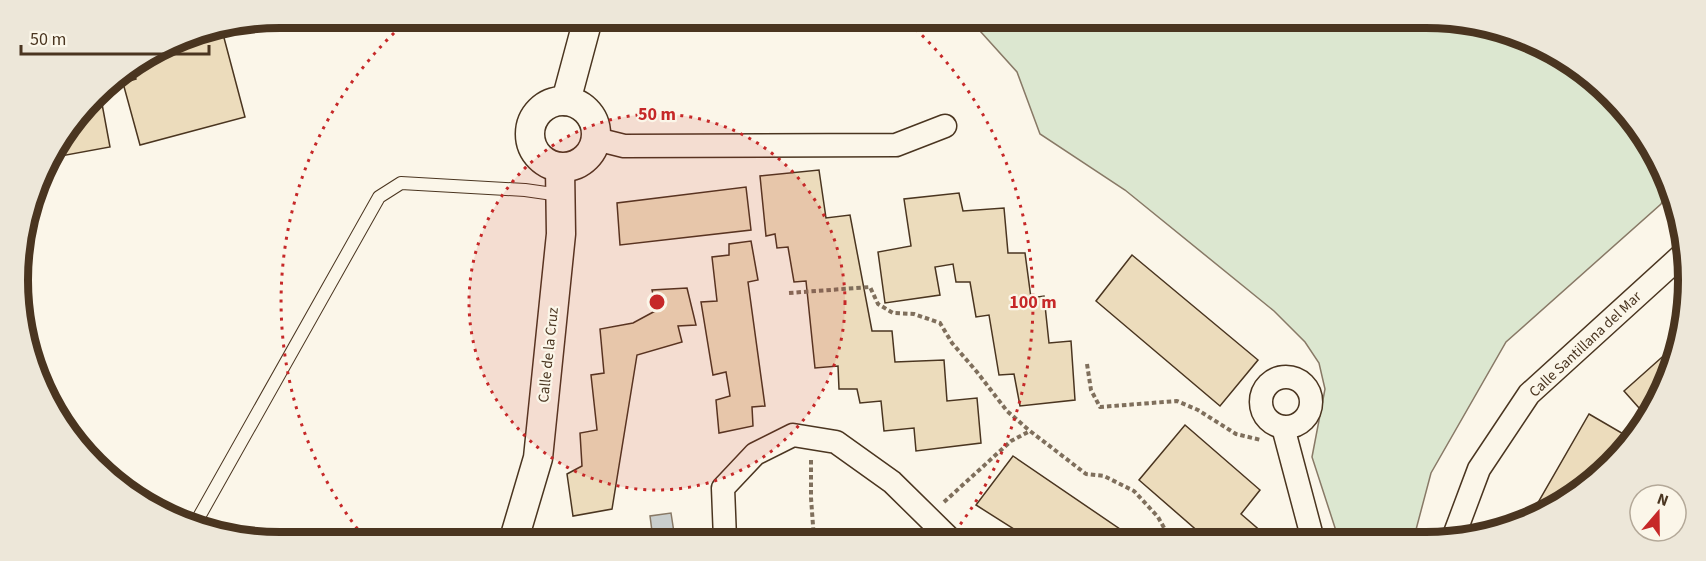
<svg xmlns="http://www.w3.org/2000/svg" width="1706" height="561" font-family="'Source Sans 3',sans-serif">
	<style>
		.green { fill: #dce7d0; stroke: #887966; stroke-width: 1.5 }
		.water { fill: #c9cecd; stroke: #887966; stroke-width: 1.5 }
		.building { fill: #ecdcbc; stroke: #4a3520; stroke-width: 1.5 }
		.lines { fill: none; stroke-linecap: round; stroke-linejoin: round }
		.service-casing { stroke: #4a3520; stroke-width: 14 }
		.minor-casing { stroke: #4a3520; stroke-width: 25 }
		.tertiary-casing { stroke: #4a3520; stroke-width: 31 }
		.path { stroke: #7f6f5c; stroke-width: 4; stroke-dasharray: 4.5 3; stroke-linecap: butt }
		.service { stroke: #fbf6e9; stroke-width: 12 }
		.minor { stroke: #fbf6e9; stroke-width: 22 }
		.tertiary { stroke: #fbf6e9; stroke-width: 28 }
		.ring { fill: none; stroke: #c62828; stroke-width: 3; stroke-dasharray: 3 6 }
		.labels { text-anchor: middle; stroke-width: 4.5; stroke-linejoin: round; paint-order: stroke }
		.street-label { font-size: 15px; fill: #4a3520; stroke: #fbf6e9 }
		.rim { fill: none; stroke: #4a3520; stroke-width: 8 }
		.centre { fill: #c62828; stroke: #fbf6e9; stroke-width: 3 }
		.ring-label { font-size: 18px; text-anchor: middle; font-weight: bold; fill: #c62828; stroke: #fbf6e9; stroke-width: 4.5; stroke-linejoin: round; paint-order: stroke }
	</style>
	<rect width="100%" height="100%" fill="#fbf6e9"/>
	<path class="green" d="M971,21L1477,23L1572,62L1644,135L1667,190L1661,204L1506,342L1431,473L1413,541L1339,540L1312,457L1325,389L1319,363L1305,342L1274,311L1125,190L1040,134L1017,72Z"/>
	<path class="water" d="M671,513L675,539H653L650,516Z"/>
	<g class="building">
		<path d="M223,34L245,117L140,145L123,83L136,79L132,68L160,51Z"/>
		<path d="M100,93L110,147L50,158Z"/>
		<path d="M819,170L826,218L850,215L872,331H892L895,362L944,360L947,401L977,398L981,443L916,451L914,428L884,431L881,401L860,403L857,389H839L838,366L815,368L806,281L794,282L788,247L777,248L775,234L766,236L760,176Z"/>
		<path d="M746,187L751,230L620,245L617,203Z"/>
		<path d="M959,193L963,211L1004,208L1008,253H1025L1031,298L1044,296L1049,343L1071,341L1075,400L1020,406L1014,374L999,375L989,315L976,317L970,282H956L953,264L935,267L940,295L885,303L878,252L911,246L904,199Z"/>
		<path d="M751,241L758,280L748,282L765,406L752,407L753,426L719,433L716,400L730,396L726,372L713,375L701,302L717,301L712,257L729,255V244Z"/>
		<path d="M1132,255L1258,360L1220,406L1096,301Z"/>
		<path d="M687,288L696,325L678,326L682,342L637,355L612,509L573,516L567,474L582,466L580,433L597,430L591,375L604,373L600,329L633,323L657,310L652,290Z"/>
		<path d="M1679,342L1653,411L1648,418L1624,391Z"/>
		<path d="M1589,414L1632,439L1611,466L1542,516L1528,520Z"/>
		<path d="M1185,425L1260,490L1241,514L1271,540H1208L1139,480Z"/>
		<path d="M1013,456L1136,540H1031L976,505Z"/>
	</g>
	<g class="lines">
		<g class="service-casing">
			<path id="service" d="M195,524L379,197L401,183L525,190L560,195"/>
		</g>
		<g class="minor-casing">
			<g id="minor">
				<path d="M596,139L624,146L896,145L945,126"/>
				<circle cx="1286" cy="402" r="25"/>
				<path d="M1283,427L1313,540"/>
				<path d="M725,539L723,488L755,454L793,435L836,442L892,482L951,540"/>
				<path d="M1452,541L1479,469L1529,394L1683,254"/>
			</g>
		</g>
		<g class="tertiary-casing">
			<g id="tertiary">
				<circle cx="563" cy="134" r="33"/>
				<path d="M566,101L588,19"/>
				<path d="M514,539L538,458L561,234L560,168"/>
			</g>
		</g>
		<g class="path">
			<path d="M789,293L870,287L878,304L893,313L914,314L940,323L952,343L977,372L1007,411L1030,431"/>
			<path d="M1087,364L1091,390L1100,407L1177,401L1198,410L1236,434L1261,440"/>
			<path d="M811,460V498L814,539"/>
			<path d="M944,502L1011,441L1030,431L1086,474L1104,476L1134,491L1158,517L1171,540"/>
		</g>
		<use href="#service" class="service"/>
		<use href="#minor" class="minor"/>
		<use href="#tertiary" class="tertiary"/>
	</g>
	<circle cx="657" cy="302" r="188" fill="#c62828" fill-opacity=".12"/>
	<g class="ring">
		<circle cx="657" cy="302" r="188"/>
		<path d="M363 536A376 376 0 0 1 408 20M909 23A376 376 0 0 1 949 539"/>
	</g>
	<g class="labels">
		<g class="street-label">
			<text transform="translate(1585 344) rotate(-43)" y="5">Calle Santillana del Mar</text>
			<text transform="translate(548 355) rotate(-84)" y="5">Calle de la Cruz</text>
		</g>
	</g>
	<path d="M0 0H1706V561H0ZM280 28H1426A252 252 0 0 1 1678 280V280A252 252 0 0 1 1426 532H280A252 252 0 0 1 28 280V280A252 252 0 0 1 280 28Z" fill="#ede7d9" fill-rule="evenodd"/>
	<path class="rim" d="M280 28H1426A252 252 0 0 1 1678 280V280A252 252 0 0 1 1426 532H280A252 252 0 0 1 28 280V280A252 252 0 0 1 280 28Z"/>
	<circle cx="657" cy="302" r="9" class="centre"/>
	<g class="ring-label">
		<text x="657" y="120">50 m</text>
		<text x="1033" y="308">100 m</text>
	</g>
	<g transform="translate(1658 513) rotate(20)"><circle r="28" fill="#fbf6e9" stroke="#b4a999" stroke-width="1.5"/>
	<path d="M0-4.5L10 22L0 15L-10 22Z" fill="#c62828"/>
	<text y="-9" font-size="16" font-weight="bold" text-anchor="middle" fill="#4a3520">N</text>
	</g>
	<path d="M21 45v9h188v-9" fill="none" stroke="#4a3520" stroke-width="3"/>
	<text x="30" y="45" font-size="18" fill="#4a3520" stroke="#fbf6e9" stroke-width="4.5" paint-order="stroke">50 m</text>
</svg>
